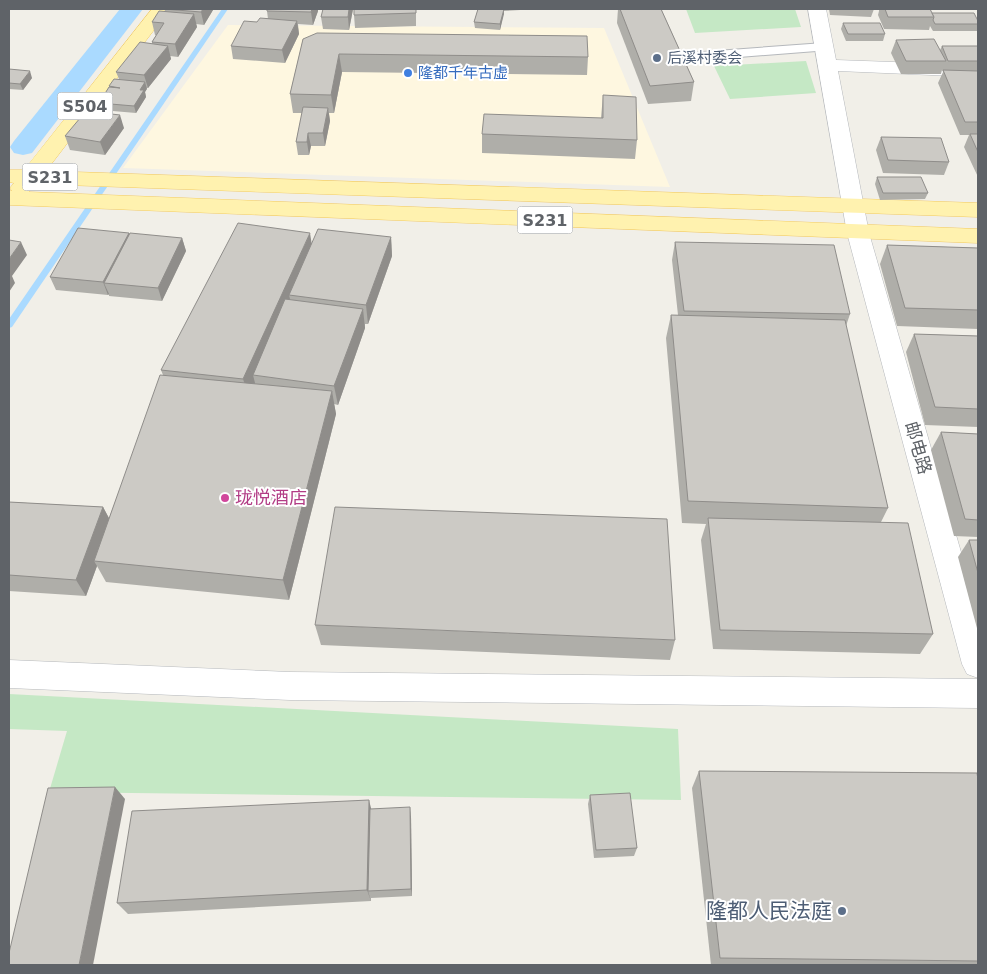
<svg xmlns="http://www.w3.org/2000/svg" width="987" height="974" font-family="'DejaVu Sans','Noto Sans SC',sans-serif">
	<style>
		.commercial { fill: #fef7e0 }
		.green { fill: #c5e8c5 }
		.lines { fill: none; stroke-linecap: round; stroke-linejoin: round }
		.stream { fill: #aadaff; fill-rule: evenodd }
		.canal { fill: #aadaff; fill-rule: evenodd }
		.service-casing { stroke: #b5b8bc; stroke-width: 2 }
		.minor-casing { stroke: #b5b8bc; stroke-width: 1 }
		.primary-casing { stroke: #f2c960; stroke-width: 1 }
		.service { fill: #fff; fill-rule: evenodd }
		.minor { fill: #fff; fill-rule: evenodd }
		.primary { fill: #fff2af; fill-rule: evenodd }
		.wall { fill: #afaea9 }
		.shaded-wall { fill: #8f8d8a }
		.building { fill: #cccac5; stroke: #8f8d8a }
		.service-dot { fill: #5c6f8a; stroke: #fff; stroke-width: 2 }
		.shop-dot { fill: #3f7fe0; stroke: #fff; stroke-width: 2 }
		.hotel-dot { fill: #d1479c; stroke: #fff; stroke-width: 2 }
		.labels { text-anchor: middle; stroke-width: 4; stroke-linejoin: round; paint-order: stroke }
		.far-service-label { font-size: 15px; fill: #4e5e75; stroke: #fff; text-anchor: start }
		.far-shop-label { font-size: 15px; fill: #366cbe; stroke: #fff; text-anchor: start }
		.shield { fill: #fff; stroke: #8f9295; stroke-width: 1 }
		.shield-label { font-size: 16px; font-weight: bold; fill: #5f6368 }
		.street-label { font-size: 18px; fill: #5f6368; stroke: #fff }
		.hotel-label { font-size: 18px; fill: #b23c85; stroke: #fff; text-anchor: start }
		.near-service-label { font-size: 21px; fill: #4e5e75; stroke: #fff; text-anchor: end }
	</style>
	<rect width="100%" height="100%" fill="#f1efe8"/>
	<path class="commercial" d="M228,25L604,28L670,187L123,168Z"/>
	<g class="green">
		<path d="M686,9H795L801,27L695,33Z"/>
		<path d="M806,61L816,93L730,99L714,66Z"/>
		<path d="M9,694L678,729L681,800L49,792L67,731L9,729Z"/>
	</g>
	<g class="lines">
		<path class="stream" d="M222,9H228L12,327L9,328V319Z"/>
		<path class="canal" d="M120,9H143L32,153L23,155L14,153L10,147L14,141Z"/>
		<g class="service-casing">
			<path id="service" d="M824,43L831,47L829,50L689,61L682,57L689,53Z"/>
		</g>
		<g class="minor-casing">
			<g id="minor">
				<path d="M808,9H826L836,60L978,65V77L838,71L869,233L978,611V678L967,674L962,664L847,233Z"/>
				<path d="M9,660L290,672L978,679V708L290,700L9,688Z"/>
			</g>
		</g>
		<g class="primary-casing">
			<path id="primary" d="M152,9H170L46,171L978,203V217L36,184L29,192L978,229V243L9,205V191H12L10,188L14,183L9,182V170H24Z"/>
		</g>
		<use href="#service" class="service"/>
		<use href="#minor" class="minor"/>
		<use href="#primary" class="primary"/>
	</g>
	<g class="wall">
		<path d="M164,9L213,10L204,25L196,24L197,27L178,57L170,56L171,59L148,88H147L145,92L146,97L136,113L101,110L99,103L109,87V86L119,79L116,72L152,44V42L156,35H155L152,22L165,11Z"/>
		<path d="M353,9L349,30L323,29L321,17Z"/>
		<path d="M416,9V26L355,28L354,15Z"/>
		<path d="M478,9H520V10L504,11L500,30L475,28L474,22Z"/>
		<path d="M618,9H661L694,82L691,101L648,104L617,23Z"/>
		<path d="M829,9H874L871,17L830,15Z"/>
		<path d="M879,9H930L932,13L978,21V31H933L930,26L929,30L884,29L878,15L879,11Z"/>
		<path d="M267,11H318L313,25L298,24L299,34L285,63L233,59L231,46L257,22L268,19Z"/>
		<path d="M843,23L885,34L883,41H846L841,29Z"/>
		<path d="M303,39L588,57L587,75L342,72L334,113H329L330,121L325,146H311L309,155H298L296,142L302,113H293L290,94Z"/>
		<path d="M896,40L940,50L942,46H978V177L964,147L969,135H960L938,83L943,72L942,70L941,74H901L891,53Z"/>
		<path d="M9,69L32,78L23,90L9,89Z"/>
		<path d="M603,95L637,140L635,159L482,153V134L601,118Z"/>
		<path d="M124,128L105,155L70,150L65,136Z"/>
		<path d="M881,137L949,162L944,175L883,173L876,150Z"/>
		<path d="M877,177L928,193L925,199L880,200L875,184Z"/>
		<path d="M129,233L130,235L182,238L186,251L162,301L109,296V294L108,295L56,290L50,277Z"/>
		<path d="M391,237L392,256L368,324H365V328L338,405L334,404L336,414L289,600L106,582L97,566L86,596L9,591V502L103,507L109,518L163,375L161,370L312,243Z"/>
		<path d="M675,242L850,314L846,326L888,508L881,522L933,634L920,654L713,649L701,540L706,524L682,523L666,338L671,315H678L672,260Z"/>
		<path d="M887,245L978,248V329L897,326L880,264Z"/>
		<path d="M914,334L978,336V427L925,425L906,352Z"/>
		<path d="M941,432L978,434V537L954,536L931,450Z"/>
		<path d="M969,540H978V632L958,557Z"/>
		<path d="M315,625L675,640L670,660L321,645Z"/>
		<path d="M699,771L978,780V965H711L692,788Z"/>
		<path d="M590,795L637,848L634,856L594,858L588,804Z"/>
		<path d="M372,809L411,816L412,896L371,898V901L128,914L117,903Z"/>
	</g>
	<g class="shaded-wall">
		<path d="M203,9H213V10L204,25L201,12Z"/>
		<path d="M312,9H318V11L313,25L311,12Z"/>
		<path d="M349,9H353L349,30L348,17Z"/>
		<path d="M504,9V14L500,30V24Z"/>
		<path d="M194,14L197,27L178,57L175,44Z"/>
		<path d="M297,21L299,34L285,63L282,50Z"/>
		<path d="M168,46L171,59L148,88L144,75Z"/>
		<path d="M339,54L342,72L334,113L331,95Z"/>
		<path d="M30,71L32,78L23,90L20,84Z"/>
		<path d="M145,82L147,89L145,92L146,97L136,113L134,106L140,90Z"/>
		<path d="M328,108L330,121L325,146L323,133Z"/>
		<path d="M120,115L124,128L105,155L100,142Z"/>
		<path d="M308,133L311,146L309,155L307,142Z"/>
		<path d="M129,233L133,246L104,283L109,294L108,295L103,282Z"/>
		<path d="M310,233L313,252L289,295L291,303L253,375L255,383L249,397L243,379Z"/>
		<path d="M391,237L392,256L368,324L366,305Z"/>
		<path d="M182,238L186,251L162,301L158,288Z"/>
		<path d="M21,242L27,255L12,276L15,283L9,292V259Z"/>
		<path d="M363,309L365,328L338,405L334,386Z"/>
		<path d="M332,391L336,414L289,600L283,580Z"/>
		<path d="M103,507L112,524L94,561L97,566L86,596L76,580Z"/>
		<path d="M115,787L125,799L93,965H79Z"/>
		<path d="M369,800L372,812L368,891L371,901L367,890Z"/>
		<path d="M410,807L411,816L412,896L411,889Z"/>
	</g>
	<g class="building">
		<path d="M164,9H203L201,12Z"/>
		<path d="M267,9H312L311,12L267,11Z"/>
		<path d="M323,9H349L348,17H321Z"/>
		<path d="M354,9H416V13L354,15Z"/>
		<path d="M478,9H504L500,24L474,22Z"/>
		<path d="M620,9H661L694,82L650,86Z"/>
		<path d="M885,9H930L934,17H888Z"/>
		<path d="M159,11L194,14L175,44L152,42L164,23L152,22Z"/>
		<path d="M932,13H974L978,21V24H935L933,20L934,17Z"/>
		<path d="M260,18L297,21L282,50L231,46L244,21L257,22Z"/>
		<path d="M843,23H880L885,34H848Z"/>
		<path d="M317,33L587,36L588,57L339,54L331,95L290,94L303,39Z"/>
		<path d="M934,39L946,61H906L896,40Z"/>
		<path d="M140,42L168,46L144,75L116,72Z"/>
		<path d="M942,46H978V61H948Z"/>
		<path d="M9,69L30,71L20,84L9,83Z"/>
		<path d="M943,70L978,71V122H965Z"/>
		<path d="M114,79L145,82L140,90H144L134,106L99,103L109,87L120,88L109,86Z"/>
		<path d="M603,95L636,97L637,140L482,134L484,114L603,118Z"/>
		<path d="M303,107L328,108L323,133H308L307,142H296Z"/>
		<path d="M86,111L120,115L100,142L65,136Z"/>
		<path d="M970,134H978V152Z"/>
		<path d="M881,137L941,138L949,162L888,160Z"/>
		<path d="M877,177H921L928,193H883Z"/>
		<path d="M238,223L310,233L243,379L161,370Z"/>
		<path d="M78,228L129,233L103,282L50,277Z"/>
		<path d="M318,229L391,237L366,305L289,295Z"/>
		<path d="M130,233L182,238L158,288L104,283Z"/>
		<path d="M9,240L21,242L9,259Z"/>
		<path d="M675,242L834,245L850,314L684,311Z"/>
		<path d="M887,245L978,248V310L905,308Z"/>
		<path d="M285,299L363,309L334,386L253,375Z"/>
		<path d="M671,315L845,320L888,508L688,501Z"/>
		<path d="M914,334L978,336V409L935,407Z"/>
		<path d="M160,375L332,391L283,580L94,561Z"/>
		<path d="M941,432L978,434V520L965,519Z"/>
		<path d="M9,502L103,507L76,580L9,575Z"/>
		<path d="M335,507L667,519L675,640L315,625Z"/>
		<path d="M708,518L908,523L933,634L720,630Z"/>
		<path d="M969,540H978V573Z"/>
		<path d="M699,771L977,773L978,780V961L720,958Z"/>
		<path d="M115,787L79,965H9V953L48,788Z"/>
		<path d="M630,793L637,848L596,850L590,795Z"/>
		<path d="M369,800L367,890L117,903L132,811Z"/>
		<path d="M410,807L411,889L368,891L370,809Z"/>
	</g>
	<g class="service-dot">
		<circle cx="657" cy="58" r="5"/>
		<circle cx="842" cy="911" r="5"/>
	</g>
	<circle class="shop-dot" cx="408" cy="73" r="5"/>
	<circle class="hotel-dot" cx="225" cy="498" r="5"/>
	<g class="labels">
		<g class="far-service-label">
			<text x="667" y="63">后溪村委会</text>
		</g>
		<g class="far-shop-label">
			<text x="418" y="78">隆都千年古虚</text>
		</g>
		<g class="shield">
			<rect x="57.5" y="92.5" width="55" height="27" rx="4"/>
			<rect x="22.5" y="163.5" width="55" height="27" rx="4"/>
			<rect x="517.5" y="206.5" width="55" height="27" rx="4"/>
		</g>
		<g class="shield-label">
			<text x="85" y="112">S504</text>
			<text x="50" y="183">S231</text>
			<text x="545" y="226">S231</text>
		</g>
		<g class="street-label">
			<text transform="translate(918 448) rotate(74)" y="6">邮电路</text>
		</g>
		<g class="hotel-label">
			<text x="235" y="504">珑悦酒店</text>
		</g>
		<g class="near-service-label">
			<text x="832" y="918">隆都人民法庭</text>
		</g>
	</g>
	<rect width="987" height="974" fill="none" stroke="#5f6368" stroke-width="20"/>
</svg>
